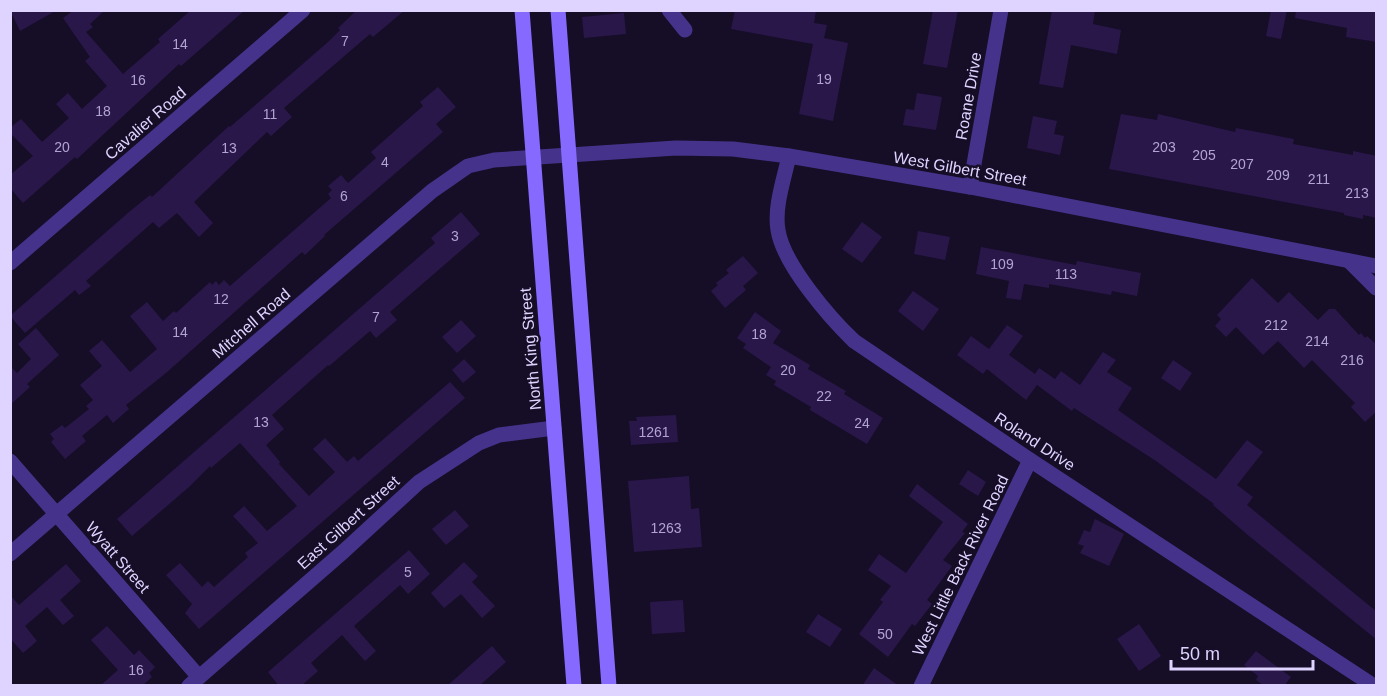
<svg xmlns="http://www.w3.org/2000/svg" width="1387" height="696" font-family="Helvetica,sans-serif">
	<style>
		.building { fill: #29174a }
		.lines { fill: none; stroke-linecap: round; stroke-linejoin: round }
		.street { stroke: #45338b; stroke-width: 15 }
		.secondary { stroke: #866aff; stroke-width: 15 }
		.labels { text-anchor: middle; stroke-width: 5; stroke-linejoin: round; paint-order: stroke }
		.number-label { font-size: 14px; fill: #b2a4d2 }
		.street-label { font-size: 16px; fill: #dfd3ff; stroke: #160d27 }
	</style>
	<rect width="100%" height="100%" fill="#160d27"/>
	<g class="building">
		<path d="M10,10H57L20,31Z"/>
		<path d="M74,10H105L90,24L93,27L86,32L123,74L160,42L158,39L191,10H245L181,66L179,64L77,159L75,157L23,203L10,188V175L33,156L10,133V128L21,119L42,142L69,118L56,104L68,93L82,109L107,86L85,61L90,57L63,18Z"/>
		<path d="M357,10H405L373,37L370,34L284,108L292,117L271,136L267,132L194,202L213,223L199,237L177,213L159,228L153,222L86,281L91,286L79,295L75,290L25,333L10,316L129,212L150,195L152,197L229,126L230,127L328,42L340,30L338,28Z"/>
		<path d="M735,10H816L814,23L827,25L824,38L848,43L833,121L799,114L813,44L731,29Z"/>
		<path d="M933,10H958L947,68L923,64Z"/>
		<path d="M1052,10H1095L1093,24L1121,30L1117,54L1071,45L1063,88L1039,84Z"/>
		<path d="M1271,10H1287L1281,39L1266,36Z"/>
		<path d="M1296,10H1377V42L1346,37L1347,28L1295,18Z"/>
		<path d="M624,13L626,34L584,38L582,17Z"/>
		<path d="M438,87L456,107L436,124L443,132L324,235L325,236L305,255L302,252L166,373L126,405L129,409L113,423L107,415L82,436L86,441L65,459L51,442L54,439L50,434L62,425L65,428L89,409L86,406L93,400L80,385L102,366L89,351L102,340L130,372L157,349L130,316L147,302L163,321L174,311L176,313L210,282L212,285L216,281L219,285L224,280L230,286L331,198L328,194L332,190L328,186L341,175L348,183L376,158L371,152L423,106L420,102Z"/>
		<path d="M917,93L942,97L936,130L903,125L906,109L914,110Z"/>
		<path d="M1121,114L1157,120L1158,114L1235,132L1236,128L1294,139L1293,144L1353,155V151L1377,156V218L1363,215V219L1344,215V213L1109,169Z"/>
		<path d="M1033,116L1057,121L1054,134L1064,136L1060,155L1027,148Z"/>
		<path d="M461,212L480,234L390,312L397,320L376,338L370,331L335,361L329,366L328,365L272,415L284,429L266,445L280,462L279,464L309,496L335,472L313,449L325,438L347,462L354,456L358,461L450,382L465,398L199,629L185,613L192,604L166,575L180,563L202,587L208,581L214,587L248,557L245,553L258,543L233,516L244,506L267,531L297,506L240,443L211,468L210,466L189,487L132,536L117,519L435,243L431,238Z"/>
		<path d="M862,222L882,237L862,263L842,249Z"/>
		<path d="M918,231L950,237L945,260L914,254Z"/>
		<path d="M981,247L1076,265L1077,261L1141,273L1137,296L1112,291L1111,295L1049,284V288L1024,284L1021,300L1006,298L1009,281L976,274Z"/>
		<path d="M743,256L758,273L743,286L746,290L725,308L711,291L718,285L716,283L729,273L726,270Z"/>
		<path d="M1252,278L1278,303L1289,292L1318,320L1329,309H1335L1359,335L1361,333L1365,338L1367,336L1377,345V411L1365,422L1351,407L1355,403L1312,360L1304,368L1278,341L1263,355L1236,327L1226,337L1215,326L1221,319L1217,315Z"/>
		<path d="M913,291L939,309L923,331L898,311Z"/>
		<path d="M755,312L781,331L773,343L810,365L808,369L846,391L844,394L883,418L867,444L810,410L811,407L774,385L776,381L766,375L771,367L743,348L746,344L737,338Z"/>
		<path d="M461,320L476,336L457,353L442,337Z"/>
		<path d="M1007,325L1023,336L1009,355L1035,374L1039,368L1055,379L1061,371L1080,385L1103,352L1116,360L1107,372L1132,388L1118,410L1216,479L1247,440L1263,452L1237,485L1253,497L1247,505L1377,612V640L1249,536L1213,505L1214,504L1156,461L1074,408L1072,411L1037,385L1026,400L987,369L983,374L957,355L971,336L989,349Z"/>
		<path d="M36,328L59,355L27,384L30,387L10,405V366L17,373L31,359L18,344Z"/>
		<path d="M464,359L476,372L463,383L452,370Z"/>
		<path d="M1173,360L1192,373L1180,391L1161,378Z"/>
		<path d="M676,415L678,442L631,445L629,421H637L636,417Z"/>
		<path d="M968,470L986,482L978,496L959,484Z"/>
		<path d="M689,476L691,509L699,508L702,547L634,552L628,481Z"/>
		<path d="M917,484L968,524L962,532L965,533L943,560L952,566L927,600L932,604L915,626L912,624L888,657L859,634L883,602L880,600L891,586L868,570L879,554L906,573L943,522L909,496Z"/>
		<path d="M455,510L469,526L446,545L432,529Z"/>
		<path d="M1095,519L1124,534L1109,566L1080,553L1084,546L1078,544L1084,530L1090,532Z"/>
		<path d="M409,550L430,574L408,594L400,585L354,626L376,651L365,661L342,635L311,663L318,671L301,686H279L268,672Z"/>
		<path d="M464,562L478,576L472,582L495,606L482,618L461,594L444,608L431,593Z"/>
		<path d="M66,564L81,581L60,600L74,616L63,625L47,607L25,626L37,641L23,653L10,638V595L19,605Z"/>
		<path d="M683,600L685,632L652,634L650,602Z"/>
		<path d="M818,614L842,629L830,647L806,632Z"/>
		<path d="M1139,624L1161,656L1139,671L1117,639Z"/>
		<path d="M107,626L134,655L139,650L155,667L149,673L152,677L142,686H100L118,670L91,640Z"/>
		<path d="M492,646L506,662L479,686H447Z"/>
		<path d="M1256,651L1291,677L1284,686H1264L1256,680L1258,676L1244,665Z"/>
		<path d="M874,668L899,686H862Z"/>
	</g>
	<g class="lines">
		<g class="street">
			<path d="M669,10L685,30"/>
			<path d="M789,156C784,179 774,207 778,230C783,264 830,318 854,341L1030,460L1374,686"/>
			<path d="M970,187L1001,10"/>
			<path d="M1349,261L1376,288"/>
			<path d="M10,263L303,10"/>
			<path d="M10,461L199,677"/>
			<path d="M10,554L432,191L468,166L494,160L676,148L733,149L789,156L970,187L1376,266"/>
			<path d="M189,686L344,551L419,482L479,443L499,435L554,428"/>
			<path d="M921,686L1030,460"/>
		</g>
		<g class="secondary">
			<path d="M522,10L574,686"/>
			<path d="M558,10L609,686"/>
		</g>
	</g>
	<g class="labels">
		<g class="number-label">
			<text x="345" y="46">7</text>
			<text x="180" y="49">14</text>
			<text x="824" y="84">19</text>
			<text x="138" y="85">16</text>
			<text x="103" y="116">18</text>
			<text x="270" y="119">11</text>
			<text x="62" y="152">20</text>
			<text x="1164" y="152">203</text>
			<text x="229" y="153">13</text>
			<text x="1204" y="160">205</text>
			<text x="385" y="167">4</text>
			<text x="1242" y="169">207</text>
			<text x="1278" y="180">209</text>
			<text x="1319" y="184">211</text>
			<text x="1357" y="198">213</text>
			<text x="344" y="201">6</text>
			<text x="455" y="241">3</text>
			<text x="1002" y="269">109</text>
			<text x="1066" y="279">113</text>
			<text x="221" y="304">12</text>
			<text x="376" y="322">7</text>
			<text x="1276" y="330">212</text>
			<text x="180" y="337">14</text>
			<text x="759" y="339">18</text>
			<text x="1317" y="346">214</text>
			<text x="1352" y="365">216</text>
			<text x="788" y="375">20</text>
			<text x="824" y="401">22</text>
			<text x="261" y="427">13</text>
			<text x="862" y="428">24</text>
			<text x="654" y="437">1261</text>
			<text x="666" y="533">1263</text>
			<text x="408" y="577">5</text>
			<text x="885" y="639">50</text>
			<text x="136" y="675">16</text>
		</g>
		<g class="street-label">
			<text transform="translate(968 96) rotate(-80)" y="6">Roane Drive</text>
			<text transform="translate(145 123) rotate(-41)" y="6">Cavalier Road</text>
			<text transform="translate(960 168) rotate(10)" y="6">West Gilbert Street</text>
			<text transform="translate(251 323) rotate(-41)" y="6">Mitchell Road</text>
			<text transform="translate(530 349) rotate(-95)" y="6">North King Street</text>
			<text transform="translate(1035 441) rotate(33)" y="6">Roland Drive</text>
			<text transform="translate(348 522) rotate(-42)" y="6">East Gilbert Street</text>
			<text transform="translate(118 557) rotate(49)" y="6">Wyatt Street</text>
			<text transform="translate(960 565) rotate(-64)" y="6">West Little Back River Road</text>
		</g>
	</g>
	<rect width="1387" height="696" fill="none" stroke="#dfd3ff" stroke-width="24"/>
	<path d="M1171 660v9h142v-9" fill="none" stroke="#dfd3ff" stroke-width="3"/>
	<text x="1180" y="660" font-size="18" fill="#dfd3ff" stroke="#160d27" stroke-width="4.5" paint-order="stroke">50 m</text>
</svg>
